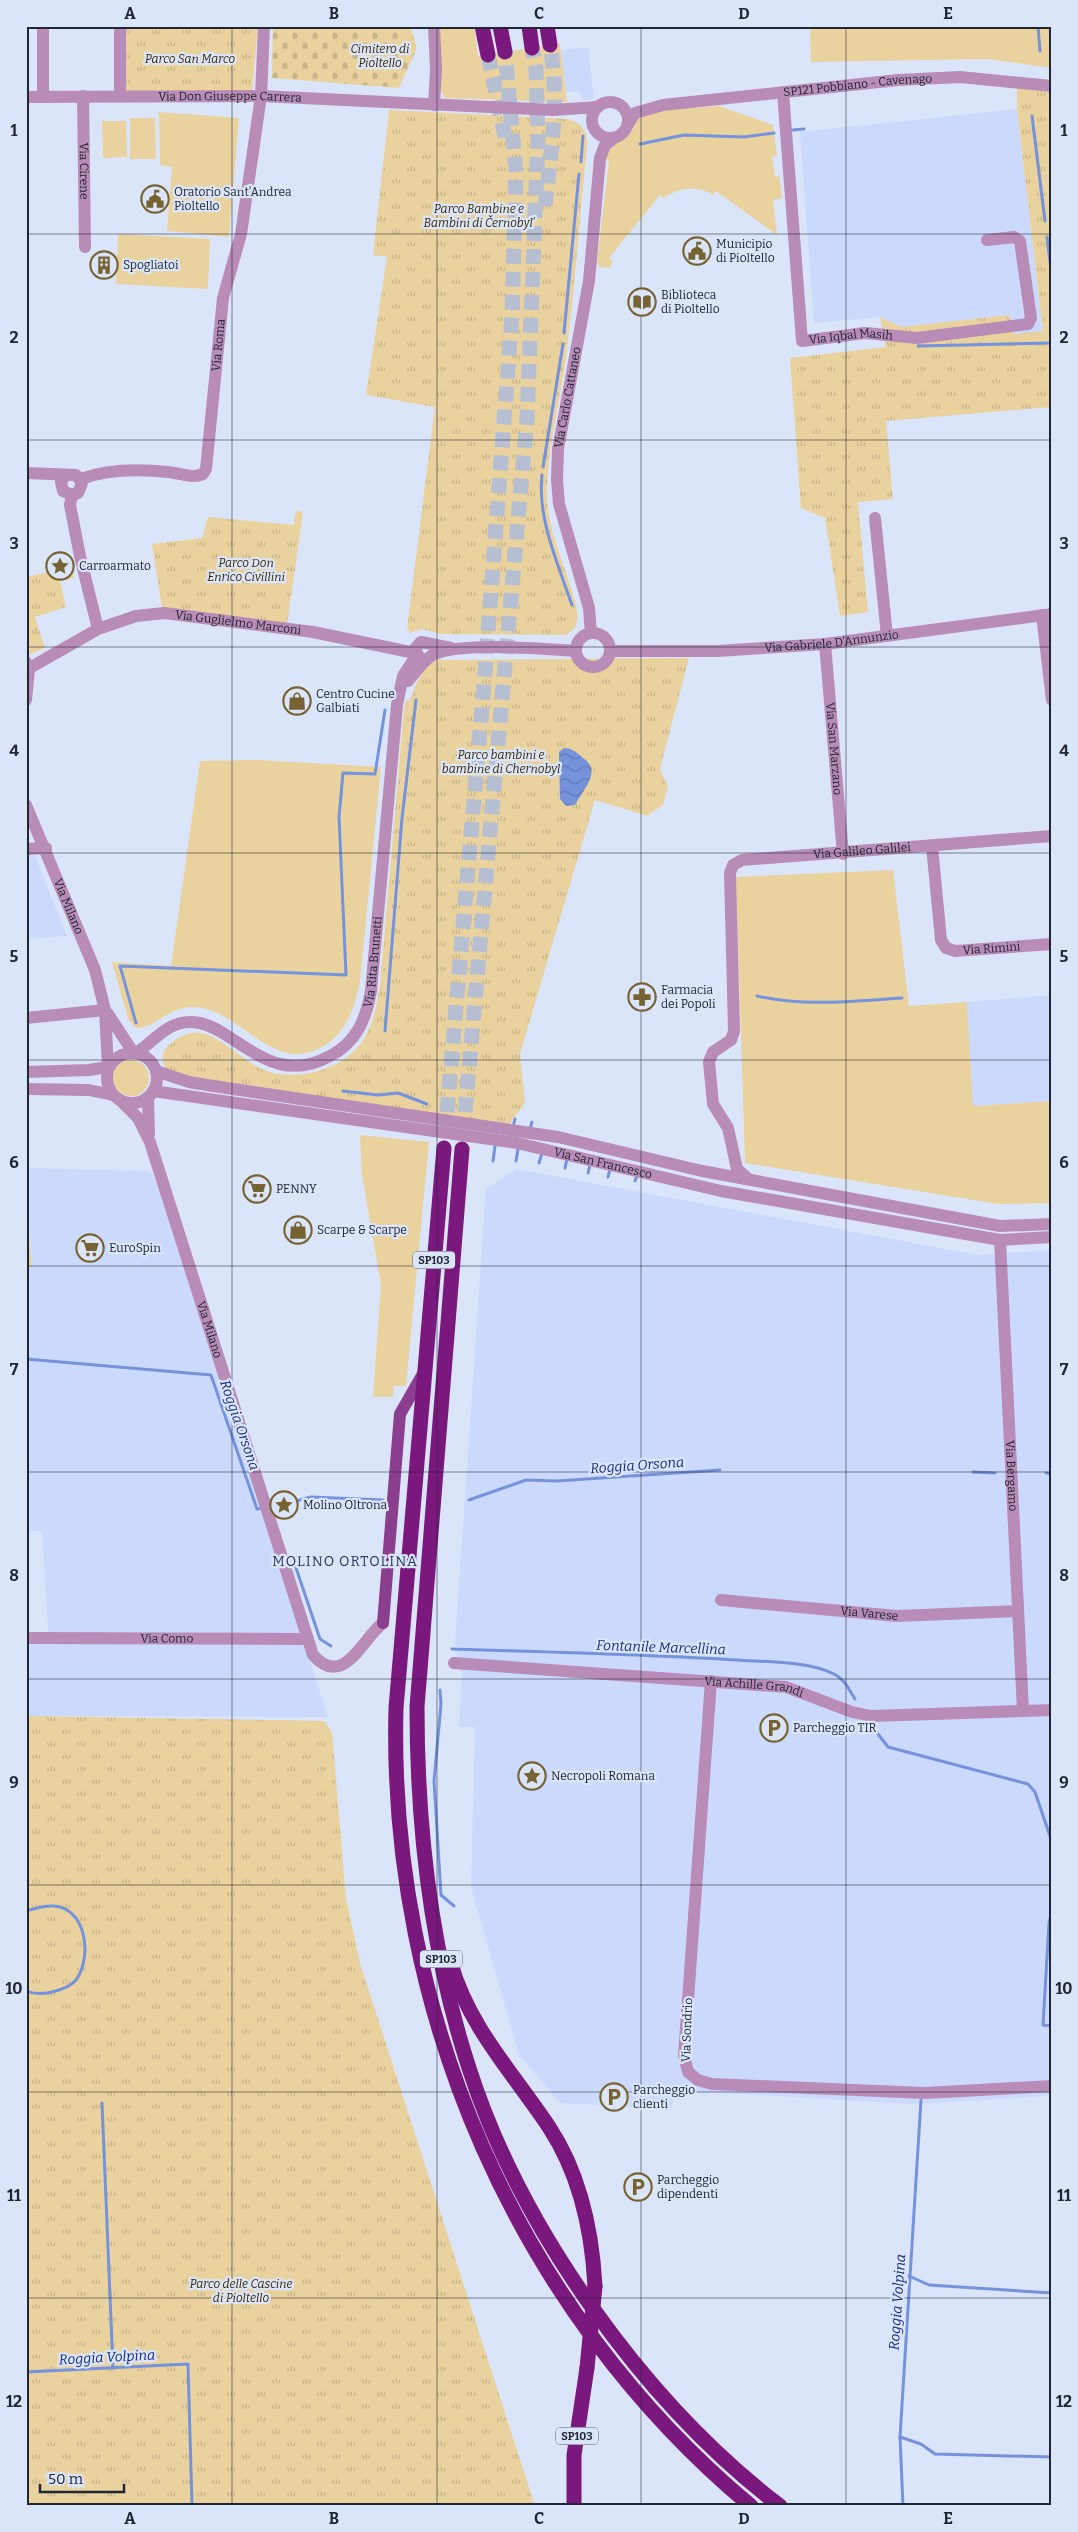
<svg xmlns="http://www.w3.org/2000/svg" width="1078" height="2532" font-family="Bitter,serif">
	<style>
		.built { fill: #cbdafc }
		.grass { fill: #e9d29e }
		.cemetery { fill: url(#cemetery-stones) }
		.park { fill: url(#park-tufts) }
		.water { fill: url(#water-waves) }
		.lines { fill: none; stroke-linecap: round; stroke-linejoin: round }
		.stream { stroke: #7592dc; stroke-width: 3 }
		.highway-tunnel { stroke: #b6bfd2; stroke-width: 15; stroke-dasharray: 15 8; stroke-linecap: butt }
		.minor { stroke: #b88cb7; stroke-width: 12 }
		.major { stroke: #8c3e8e; stroke-width: 12 }
		.highway { stroke: #7b187e; stroke-width: 15 }
		.highway-bridge { stroke: #7b187e; stroke-width: 15 }
		.grid { fill: none; stroke: #202633; stroke-width: 1; stroke-opacity: 0.55 }
		.labels { text-anchor: middle; stroke-width: 4.5; stroke-linejoin: round; paint-order: stroke }
		.shield { fill: #dbe5fa; stroke: #585f6f; stroke-width: 1 }
		.shield-label { font-size: 11px; font-weight: bold; fill: #202633 }
		.park-label { font-size: 12px; font-style: italic; fill: #382902; stroke: #dbe5fa }
		.street-label { font-size: 12px; fill: #202633; stroke: #dbe5fa }
		.poi-label { font-size: 12px; fill: #202633; stroke: #dbe5fa; text-anchor: start }
		.water-label { font-size: 14px; font-style: italic; fill: #162c80; stroke: #dbe5fa }
		.neighbourhood-label { font-size: 14px; letter-spacing: 1px; fill: #2c3753; stroke: #dbe5fa }
		.neatline { fill: none; stroke: #202633; stroke-width: 2 }
		.grid-label { font-size: 16px; text-anchor: middle; font-weight: bold; fill: #202633 }
	</style>
	<defs>
		<pattern id="cemetery-stones" width="16" height="16" patternUnits="userSpaceOnUse" patternTransform="scale(1.25)"><rect width="16" height="16" fill="#e9d29e"/><path d="M2 7V4a2 2 0 0 1 4 0v3zM10 15v-3a2 2 0 0 1 4 0v3z" fill="#c8b489"/></pattern>
		<pattern id="park-tufts" width="24" height="20" patternUnits="userSpaceOnUse" patternTransform="scale(1.25)"><rect width="24" height="20" fill="#e9d29e"/><path d="M3 7l-1-3M5 7V3M7 7l1-3M15 17l-1-3M17 17v-4M19 17l1-3" fill="none" stroke="#c8b489"/></pattern>
		<pattern id="water-waves" width="16" height="10" patternUnits="userSpaceOnUse" patternTransform="scale(1.25)"><rect width="16" height="10" fill="#7592dc"/><path d="M0 5q4-4 8 0t8 0" fill="none" stroke="#6077b3"/></pattern>
	</defs>
	<rect width="100%" height="100%" fill="#dbe5fa"/>
	<g class="built">
		<path d="M588,47L594,99L584,100L578,91L566,92L561,50Z"/>
		<path d="M1017,109L1043,331L1013,334L1009,315L901,327L880,317L814,323L800,132Z"/>
		<path d="M26,851H33L67,936L26,939Z"/>
		<path d="M1052,995V1101L972,1106L967,1002Z"/>
		<path d="M26,1168L148,1171L154,1175L328,1717L52,1716L55,1839H26V1643H49L42,1531H26V1267H32Z"/>
		<path d="M516,1169L978,1255L1052,1250V2096L909,2104L673,2090L672,2109L560,2103L519,2055L471,1888L475,1727H459L462,1674L455,1644L486,1189Z"/>
	</g>
	<g class="grass">
		<path d="M436,26H474L478,56L560,44L567,102L446,98L441,92Z"/>
		<path d="M810,26H1052V68L987,59L811,62Z"/>
		<path d="M719,106L773,125L777,156L772,157L775,177L779,176L782,198L773,200L777,235L716,191L713,195C697,185 679,187 664,198L660,195L609,258L613,262L609,268L600,267L597,262L609,161L604,158L605,148L626,134L632,121L655,111Z"/>
		<path d="M159,112L239,118L229,237L167,231L172,167L160,165Z"/>
		<path d="M130,118H155L156,159H130Z"/>
		<path d="M102,121H126L127,157L103,158Z"/>
		<path d="M118,234L210,239L208,289L116,284Z"/>
		<path d="M256,760L381,767L360,982C355,1006 348,1029 327,1044C277,1077 247,1018 203,1008C171,1001 157,1029 136,1028L128,1019L112,962L171,966L200,761Z"/>
		<path d="M893,870L909,1006L967,1002L973,1106L1052,1101V1203L998,1204L745,1163L736,877Z"/>
		<circle cx="131" cy="1078" r="18"/>
		<path d="M360,1135L429,1142L406,1386H394L393,1397H373L381,1285L362,1175Z"/>
		<path d="M26,1199L32,1267H26Z"/>
	</g>
	<path class="cemetery" d="M273,26H410L417,48L399,88L272,78Z"/>
	<g class="park">
		<path d="M125,26H258L252,91H125Z"/>
		<path d="M1017,87L1052,92V407L886,421L893,499L858,502L868,612L840,616L825,518L801,508L790,358L886,347L880,317L901,327L1009,315L1013,334L1043,331L1017,109Z"/>
		<path d="M389,110L568,119C583,124 588,131 587,147C580,215 575,283 567,350C561,399 547,446 547,496C548,539 572,576 578,617L575,628L566,635L440,634L422,629L409,633L410,630L407,629L435,407L366,395L387,257L373,255Z"/>
		<path d="M296,511L303,512L287,625L162,608L152,544L202,538L208,517L294,525Z"/>
		<path d="M72,567L74,578L60,581L66,607L35,617L45,648L26,656V577Z"/>
		<path d="M689,658L660,769L668,786L663,805L647,816L595,800L520,1054L525,1103L508,1126L208,1082L168,1070C149,1052 184,1029 202,1033C225,1039 242,1061 264,1070C298,1083 347,1069 365,1037C374,1021 377,1003 380,985L404,709L406,700L410,701C416,683 422,665 440,659L443,660Z"/>
		<path d="M26,1716L324,1721L332,1732L346,1898L360,1963L535,2506H26Z"/>
	</g>
	<path class="water" d="M564,748C572,748 576,752 582,757C603,771 584,788 575,805L566,806L560,799L559,752Z"/>
	<g class="lines">
		<g class="stream">
			<path d="M1038,26L1040,51"/>
			<path d="M1032,116L1045,221"/>
			<path d="M793,130L804,129"/>
			<path d="M640,144L684,135L744,137L774,133"/>
			<path d="M581,162L583,136"/>
			<path d="M1047,237L1052,277"/>
			<path d="M564,333L579,174"/>
			<path d="M918,346L1052,343"/>
			<path d="M543,467L563,344"/>
			<path d="M542,475C537,518 558,564 572,605"/>
			<path d="M757,996C805,1007 854,1001 902,998"/>
			<path d="M136,1023L120,966L346,975L339,817L343,773L375,774L385,710"/>
			<path d="M385,1031L402,818L416,700"/>
			<path d="M343,1091L378,1095L398,1093L427,1104"/>
			<path d="M513,1127L515,1119"/>
			<path d="M530,1129L532,1122"/>
			<path d="M493,1161L495,1146"/>
			<path d="M516,1161L518,1149"/>
			<path d="M539,1163L542,1153"/>
			<path d="M565,1168L567,1159"/>
			<path d="M588,1173L590,1165"/>
			<path d="M608,1177L610,1169"/>
			<path d="M635,1181L637,1176"/>
			<path d="M26,1359L211,1375L257,1509L264,1508"/>
			<path d="M973,1472L995,1473"/>
			<path d="M1046,1473L1052,1474"/>
			<path d="M469,1500L526,1480L557,1481L720,1470"/>
			<path d="M270,1508L311,1497L383,1500"/>
			<path d="M292,1556L320,1639L331,1646"/>
			<path d="M452,1649C547,1652 642,1654 737,1660C765,1662 809,1661 834,1674C845,1679 849,1690 855,1699"/>
			<path d="M440,1690L441,1704L434,1781L441,1895L454,1906"/>
			<path d="M875,1730L888,1747L1028,1784L1035,1792L1052,1842"/>
			<path d="M1052,1910L1049,1923L1043,2025L1052,2026"/>
			<path d="M26,1911C37,1908 48,1904 60,1907C88,1915 91,1960 76,1980C70,1987 61,1990 52,1992C43,1994 35,1995 26,1991"/>
			<path d="M102,2103L113,2368"/>
			<path d="M909,2276L929,2285L1052,2293"/>
			<path d="M26,2372L188,2364L192,2506"/>
			<path d="M900,2437L921,2444L935,2454L1052,2457"/>
			<path d="M903,2506L900,2437L921,2100"/>
		</g>
		<g class="highway-tunnel">
			<path d="M488,55L506,141"/>
			<path d="M545,206C551,148 560,104 550,45"/>
			<path d="M445,1135L484,684L512,316L516,172L505,52"/>
			<path d="M463,1135L527,419L538,139L536,69L532,48"/>
		</g>
		<g class="minor">
			<path d="M120,26V95"/>
			<path id="s1" d="M783,92L802,341L865,333L917,338L1028,324L1031,318L1020,241L1014,237L987,240"/>
			<path id="s2" d="M83,96L85,247"/>
			<path id="s3" d="M26,97L261,96L553,110L598,107"/>
			<path d="M43,97V26"/>
			<circle cx="610" cy="120" r="18"/>
			<path d="M434,105L436,70L434,26"/>
			<path id="s4" d="M628,124L635,113L663,105L898,80L960,77L1052,86"/>
			<path d="M26,473L76,475L82,483L78,493L72,495L63,491L61,482L66,475"/>
			<path id="s5" d="M81,479C108,469 139,469 168,472C180,473 192,479 203,474L206,469L223,298L241,234L261,96L264,26"/>
			<path d="M72,495L70,505L80,556L98,629"/>
			<path d="M875,518L887,636"/>
			<path d="M1042,615L1052,700"/>
			<circle cx="593" cy="650" r="17"/>
			<path id="s6" d="M591,633L589,608L559,504L557,480L558,449L589,281L600,158L605,145L614,138"/>
			<path id="s7" d="M825,644L843,854"/>
			<path id="s8" d="M611,651H717L825,644L1052,614"/>
			<path d="M420,659L415,649L421,642L451,648"/>
			<path d="M26,662L29,669L26,700"/>
			<path id="s9" d="M26,670L98,629L136,616L164,613L313,632L415,653"/>
			<path d="M408,681C415,673 422,662 431,656C455,641 545,649 576,651"/>
			<path id="s10" d="M26,805L95,970L105,1010L108,1067"/>
			<path id="s11" d="M932,846L941,940L946,948L955,951L1052,944"/>
			<path d="M26,849L46,848"/>
			<path d="M108,1014L133,1052"/>
			<path d="M26,1018L105,1010"/>
			<circle cx="132" cy="1078" r="25"/>
			<path id="s12" d="M136,1053C155,1041 166,1022 191,1022C204,1022 215,1028 226,1035C262,1058 288,1079 330,1056C357,1042 366,1019 371,991L397,705L403,676L416,656"/>
			<path d="M156,1071L189,1082L213,1086L558,1137L702,1171L1000,1226L1052,1224"/>
			<path d="M26,1072L89,1070L108,1067"/>
			<path d="M26,1089L89,1090L113,1095"/>
			<path id="s13" d="M153,1091L517,1143L721,1191L1000,1240L1052,1237"/>
			<path d="M148,1097L149,1134"/>
			<path id="s14" d="M120,1100L138,1118L150,1142L313,1655C344,1690 363,1637 383,1623"/>
			<path id="s15" d="M747,1178L737,1169L728,1128L713,1104L709,1062L713,1052L731,1040L734,1031L730,873L733,865L742,860L1052,836"/>
			<path id="s16" d="M1000,1240L1023,1711"/>
			<path id="s17" d="M721,1600L897,1616L1018,1611"/>
			<path id="s18" d="M26,1638L308,1639"/>
			<path id="s19" d="M454,1663L786,1687L852,1712L871,1716L1052,1710"/>
			<path d="M711,1681L684,2055L688,2072L698,2080L712,2084L925,2093L1052,2086"/>
		</g>
		<path class="major" d="M383,1623L400,1414L424,1372"/>
		<g class="highway">
			<path d="M482,26L488,55"/>
			<path d="M500,26L505,52"/>
			<path d="M529,26L532,48"/>
			<path d="M547,26L550,45"/>
			<path d="M444,1148L396,1708C388,2011 517,2311 751,2506"/>
			<path d="M462,1149L417,1707C417,1828 431,1952 469,2068C521,2230 645,2403 780,2506"/>
			<path d="M451,1964C469,2027 513,2073 549,2127C580,2174 592,2230 595,2286"/>
			<path d="M574,2506V2455L587,2368"/>
		</g>
		<path class="highway-bridge" d="M587,2368L595,2286"/>
	</g>
	<path class="grid" d="M232,26V2506M437,26V2506M641,26V2506M846,26V2506M26,234H1052M26,440H1052M26,647H1052M26,853H1052M26,1060H1052M26,1266H1052M26,1472H1052M26,1679H1052M26,1885H1052M26,2092H1052M26,2298H1052"/>
	<defs>
		<g id="civic-ring" transform="scale(1.4375)"><circle r="9.5" fill="#dbe5fa" stroke="#776332" stroke-width="1.5"/><path d="M-.6-6.5H3V-4.5H.6V-3L4-1V1h2V6H-6V1h2V-1L-.6-3ZM-1.2 2.5V6h2.4V2.5Z" fill="#776332"/></g>
		<g id="building-ring" transform="scale(1.4375)"><circle r="9.5" fill="#dbe5fa" stroke="#776332" stroke-width="1.5"/><path d="M-4-6H4V6H1V3H-1V6H-4ZM-2.5-4.3h1.7v1.8h-1.7ZM.8-4.3h1.7v1.8H.8ZM-2.5-1h1.7V.8h-1.7ZM.8-1h1.7V.8H.8Z" fill="#776332"/></g>
		<g id="library-ring" transform="scale(1.4375)"><circle r="9.5" fill="#dbe5fa" stroke="#776332" stroke-width="1.5"/><path d="M-6-4Q-3-5.5-.7-3.5V5Q-3 3-6 4ZM6-4Q3-5.5 .7-3.5V5Q3 3 6 4Z" fill="#776332"/></g>
		<g id="sight-ring" transform="scale(1.4375)"><circle r="9.5" fill="#dbe5fa" stroke="#776332" stroke-width="1.5"/><path d="M0-6L1.8-2.2L6-1.7L2.9 1.2L3.7 5.4L0 3.3L-3.7 5.4L-2.9 1.2L-6-1.7L-1.8-2.2Z" fill="#776332"/></g>
		<g id="shop-ring" transform="scale(1.4375)"><circle r="9.5" fill="#dbe5fa" stroke="#776332" stroke-width="1.5"/><path d="M-5-2.5h2.3a2.7 3.5 0 0 1 5.4 0H5L5.5 6h-11ZM-1.5-2.5h3a1.5 2.3 0 0 0-3 0Z" fill="#776332"/></g>
		<g id="pharmacy-ring" transform="scale(1.4375)"><circle r="9.5" fill="#dbe5fa" stroke="#776332" stroke-width="1.5"/><path d="M-2-6h4v4h4v4h-4v4h-4v-4h-4v-4h4Z" fill="#776332"/></g>
		<g id="supermarket-ring" transform="scale(1.4375)"><circle r="9.5" fill="#dbe5fa" stroke="#776332" stroke-width="1.5"/><path d="M-6-5.5h2.5l.6 2H6L4.5 2H-2.5L-4.4-4H-6ZM-1.5 3.2a1.3 1.3 0 1 0 .1 0ZM3 3.2a1.3 1.3 0 1 0 .1 0Z" fill="#776332"/></g>
		<g id="parking-ring" transform="scale(1.4375)"><circle r="9.5" fill="#dbe5fa" stroke="#776332" stroke-width="1.5"/><path d="M-3.5-5.5H1a3.5 3.5 0 0 1 0 7H-1V5.5H-3.5ZM-1-3.4V-.6H.8a1.4 1.4 0 0 0 0-2.8Z" fill="#776332"/></g>
	</defs>
	<g fill-rule="evenodd">
		<use href="#civic-ring" x="155" y="199"/>
		<use href="#civic-ring" x="697" y="251"/>
		<use href="#building-ring" x="104" y="265"/>
		<use href="#library-ring" x="642" y="302"/>
		<use href="#sight-ring" x="60" y="566"/>
		<use href="#shop-ring" x="297" y="701"/>
		<use href="#pharmacy-ring" x="642" y="997"/>
		<use href="#supermarket-ring" x="257" y="1189"/>
		<use href="#shop-ring" x="298" y="1230"/>
		<use href="#supermarket-ring" x="90" y="1248"/>
		<use href="#sight-ring" x="284" y="1505"/>
		<use href="#parking-ring" x="774" y="1728"/>
		<use href="#sight-ring" x="532" y="1776"/>
		<use href="#parking-ring" x="614" y="2097"/>
		<use href="#parking-ring" x="638" y="2187"/>
	</g>
	<g class="labels">
		<g class="shield">
			<rect x="413" y="1251.5" width="42" height="17" rx="4"/>
			<rect x="420" y="1950.5" width="42" height="17" rx="4"/>
			<rect x="556" y="2427.5" width="42" height="17" rx="4"/>
		</g>
		<g class="shield-label">
			<text x="434" y="1264">SP103</text>
			<text x="441" y="1963">SP103</text>
			<text x="577" y="2440">SP103</text>
		</g>
		<g class="park-label">
			<text x="380" y="53">Cimitero di<tspan x="380" dy="14">Pioltello</tspan></text>
			<text x="190" y="63">Parco San Marco</text>
			<text x="479" y="213">Parco Bambine e<tspan x="479" dy="14">Bambini di Černobyl’</tspan></text>
			<text x="246" y="567">Parco Don<tspan x="246" dy="14">Enrico Civillini</tspan></text>
			<text x="501" y="759">Parco bambini e<tspan x="501" dy="14">bambine di Chernobyl</tspan></text>
			<text x="241" y="2288">Parco delle Cascine<tspan x="241" dy="14">di Pioltello</tspan></text>
		</g>
		<g class="street-label">
			<text dy="4" stroke="none"><textPath href="#s4" startOffset="238">SP121 Pobbiano - Cavenago</textPath></text>
			<text dy="4" stroke="none"><textPath href="#s3" startOffset="204">Via Don Giuseppe Carrera</textPath></text>
			<text dy="4" stroke="none"><textPath href="#s2" startOffset="75">Via Cirene</textPath></text>
			<text dy="4" stroke="none"><textPath href="#s1" startOffset="299">Via Iqbal Masih</textPath></text>
			<text dy="4" stroke="none"><textPath href="#s5" startOffset="254">Via Roma</textPath></text>
			<text dy="4" stroke="none"><textPath href="#s6" startOffset="241">Via Carlo Cattaneo</textPath></text>
			<text dy="4" stroke="none"><textPath href="#s9" startOffset="226">Via Guglielmo Marconi</textPath></text>
			<text dy="4" stroke="none"><textPath href="#s8" startOffset="221">Via Gabriele D'Annunzio</textPath></text>
			<text dy="4" stroke="none"><textPath href="#s7" startOffset="105">Via San Marzano</textPath></text>
			<text dy="4" stroke="none"><textPath href="#s15" startOffset="465">Via Galileo Galilei</textPath></text>
			<text dy="4" stroke="none"><textPath href="#s10" startOffset="110">Via Milano</textPath></text>
			<text dy="4" stroke="none"><textPath href="#s11" startOffset="150">Via Rimini</textPath></text>
			<text dy="4" stroke="none"><textPath href="#s12" startOffset="325">Via Rita Brunetti</textPath></text>
			<text dy="4" stroke="none"><textPath href="#s13" startOffset="456">Via San Francesco</textPath></text>
			<text dy="4" stroke="none"><textPath href="#s14" startOffset="249">Via Milano</textPath></text>
			<text dy="4" stroke="none"><textPath href="#s16" startOffset="236">Via Bergamo</textPath></text>
			<text dy="4" stroke="none"><textPath href="#s17" startOffset="149">Via Varese</textPath></text>
			<text dy="4" stroke="none"><textPath href="#s18" startOffset="141">Via Como</textPath></text>
			<text dy="4" stroke="none"><textPath href="#s19" startOffset="301">Via Achille Grandi</textPath></text>
			<text transform="translate(687 2030) rotate(-88)" y="4">Via Sondrio</text>
		</g>
		<g class="poi-label">
			<text x="174" y="196">Oratorio Sant'Andrea<tspan x="174" dy="14">Pioltello</tspan></text>
			<text x="716" y="248">Municipio<tspan x="716" dy="14">di Pioltello</tspan></text>
			<text x="123" y="269">Spogliatoi</text>
			<text x="661" y="299">Biblioteca<tspan x="661" dy="14">di Pioltello</tspan></text>
			<text x="79" y="570">Carroarmato</text>
			<text x="316" y="698">Centro Cucine<tspan x="316" dy="14">Galbiati</tspan></text>
			<text x="661" y="994">Farmacia<tspan x="661" dy="14">dei Popoli</tspan></text>
			<text x="276" y="1193">PENNY</text>
			<text x="317" y="1234">Scarpe &amp; Scarpe</text>
			<text x="109" y="1252">EuroSpin</text>
			<text x="303" y="1509">Molino Oltrona</text>
			<text x="793" y="1732">Parcheggio TIR</text>
			<text x="551" y="1780">Necropoli Romana</text>
			<text x="633" y="2094">Parcheggio<tspan x="633" dy="14">clienti</tspan></text>
			<text x="657" y="2184">Parcheggio<tspan x="657" dy="14">dipendenti</tspan></text>
		</g>
		<g class="water-label">
			<text transform="translate(240 1425) rotate(71)" y="5">Roggia Orsona</text>
			<text transform="translate(637 1465) rotate(-4)" y="5">Roggia Orsona</text>
			<text transform="translate(661 1647) rotate(2)" y="5">Fontanile Marcellina</text>
			<text transform="translate(897 2302) rotate(-86)" y="5">Roggia Volpina</text>
			<text transform="translate(107 2357) rotate(-3)" y="5">Roggia Volpina</text>
		</g>
		<g class="neighbourhood-label">
			<text x="345" y="1566">MOLINO ORTOLINA</text>
		</g>
	</g>
	<rect width="1078" height="2532" fill="none" stroke="#dbe5fa" stroke-width="55"/>
	<path d="M40 2484v8h84v-8" fill="none" stroke="#202633" stroke-width="2.5"/>
	<text x="48" y="2484" font-size="15" fill="#202633" stroke="#dbe5fa" stroke-width="4" paint-order="stroke">50 m</text>
	<rect x="28" y="28" width="1022" height="2476" class="neatline"/>
	<g class="grid-label">
		<text x="130" y="19">A</text>
		<text x="334" y="19">B</text>
		<text x="539" y="19">C</text>
		<text x="744" y="19">D</text>
		<text x="948" y="19">E</text>
		<text x="14" y="136">1</text>
		<text x="1064" y="136">1</text>
		<text x="14" y="343">2</text>
		<text x="1064" y="343">2</text>
		<text x="14" y="549">3</text>
		<text x="1064" y="549">3</text>
		<text x="14" y="756">4</text>
		<text x="1064" y="756">4</text>
		<text x="14" y="962">5</text>
		<text x="1064" y="962">5</text>
		<text x="14" y="1168">6</text>
		<text x="1064" y="1168">6</text>
		<text x="14" y="1375">7</text>
		<text x="1064" y="1375">7</text>
		<text x="14" y="1581">8</text>
		<text x="1064" y="1581">8</text>
		<text x="14" y="1788">9</text>
		<text x="1064" y="1788">9</text>
		<text x="14" y="1994">10</text>
		<text x="1064" y="1994">10</text>
		<text x="14" y="2201">11</text>
		<text x="1064" y="2201">11</text>
		<text x="14" y="2407">12</text>
		<text x="1064" y="2407">12</text>
		<text x="130" y="2524">A</text>
		<text x="334" y="2524">B</text>
		<text x="539" y="2524">C</text>
		<text x="744" y="2524">D</text>
		<text x="948" y="2524">E</text>
	</g>
</svg>
